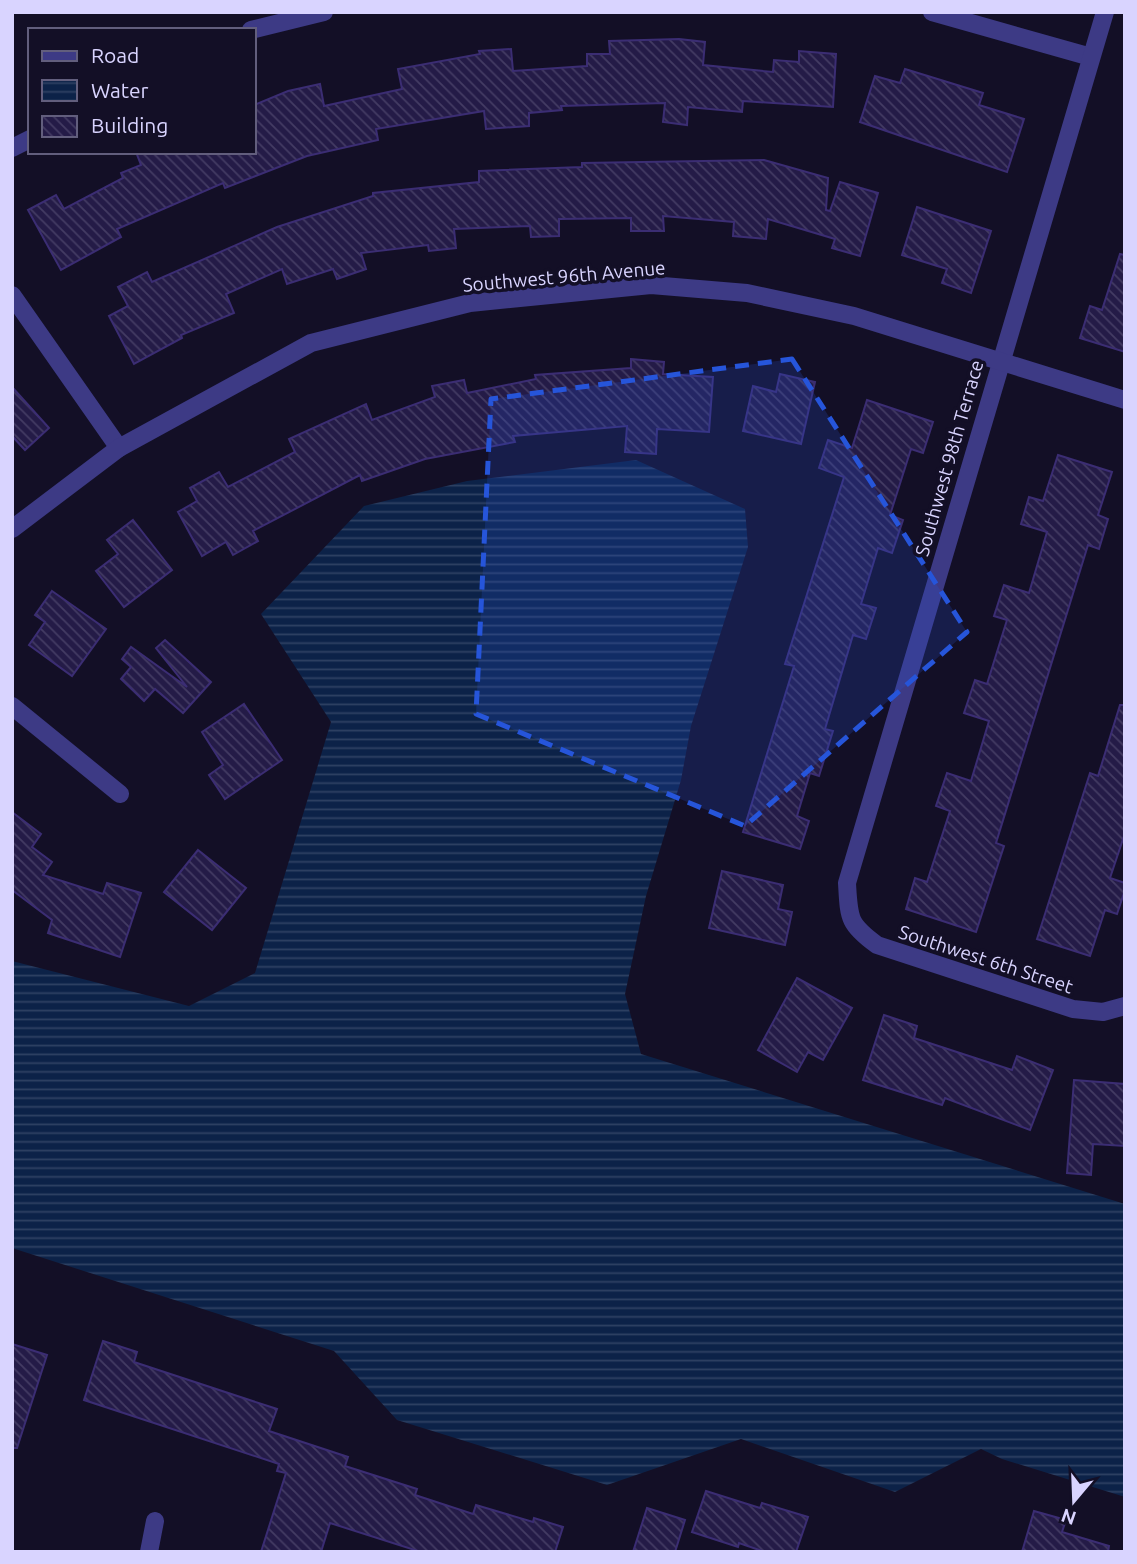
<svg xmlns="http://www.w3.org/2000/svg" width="1137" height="1564" font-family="Ubuntu,sans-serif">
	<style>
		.water { fill: url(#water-rules) }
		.building { fill: url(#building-back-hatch); stroke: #3b2d73; stroke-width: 2 }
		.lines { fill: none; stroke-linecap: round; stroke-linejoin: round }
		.street { stroke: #3d3a85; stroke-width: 18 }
		.marked { fill: #2655da; fill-opacity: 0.2; stroke: #2655da; stroke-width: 5; stroke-dasharray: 14 9; stroke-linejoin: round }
		.labels { text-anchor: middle; stroke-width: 7; stroke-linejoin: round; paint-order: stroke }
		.street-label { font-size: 19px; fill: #d9d4ff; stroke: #130f26 }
	</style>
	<defs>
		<pattern id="water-rules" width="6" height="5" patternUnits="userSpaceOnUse" patternTransform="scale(1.75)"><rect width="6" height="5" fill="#0c2248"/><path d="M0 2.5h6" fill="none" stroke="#2f4163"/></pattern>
		<pattern id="building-back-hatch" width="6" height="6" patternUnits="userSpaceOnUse" patternTransform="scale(1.75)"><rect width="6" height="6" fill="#241b47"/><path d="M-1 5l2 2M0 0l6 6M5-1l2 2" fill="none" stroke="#433b63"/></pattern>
	</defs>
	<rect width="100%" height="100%" fill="#130f26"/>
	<path class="water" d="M636,460L745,509L748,547L691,726L681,780L646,896L625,994L641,1054L1125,1204V1497L1002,1459L981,1449L895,1492L741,1439L607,1485L397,1420L334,1351L12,1248V961L189,1006L255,973L331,722L261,614L364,506L467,481Z"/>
	<g class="building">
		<path d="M679,39L705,42L703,65L773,72L774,60L799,62V51L836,54L833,107L743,101L742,112L688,107L687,125L663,122L665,103L561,106L562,110L529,113V126L486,129L484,111L376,129L378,140L307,156L225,188L223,183L117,229L121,237L61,270L28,210L56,195L64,209L123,178L121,173L141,165L136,152H254V105L288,91L320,84L324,106L402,89L398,69L480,54L479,51L511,49L513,71L587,66V54H610L609,41Z"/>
		<path d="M905,69L983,93L979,105L1024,119L1007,172L860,122L875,76L900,83Z"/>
		<path d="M764,160L828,178L826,210L830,211L840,182L878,193L860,256L832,248L835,239L768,219L766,239L733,236L734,222L663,216L664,231H631V218L559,219V236L531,237L530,226L454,229L456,248L429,251L428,245L361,253L366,269L337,279L333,269L287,284L282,269L226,294L234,313L181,335L182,338L134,364L109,316L128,306L118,287L147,272L152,282L277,227L373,196V193L479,182V171L582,167V163Z"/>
		<path d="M917,207L991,231L971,293L942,283L947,269L902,255Z"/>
		<path d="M1120,254L1125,255V352L1080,338L1090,306L1102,310Z"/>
		<path d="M631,359L664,362L663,374L713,377L709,432L657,429L656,454L625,452L627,426L513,436L515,442L425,459L362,481L360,475L253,531L258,541L233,555L226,542L202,556L178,512L197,501L190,488L219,472L228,487L295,452L289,439L366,404L372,420L435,397L432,386L464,380L467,393L536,379L535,375L631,368Z"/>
		<path d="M780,374L815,382L801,444L743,431L753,386L776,392Z"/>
		<path d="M12,387L49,428L25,450L12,436Z"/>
		<path d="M867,400L933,422L923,453L911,449L890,515L903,520L892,553L878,548L861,604L876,608L866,639L853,635L825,729L833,731L819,776L810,773L797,816L809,821L800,849L743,832L794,666L785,664L844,477L819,468L828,440L852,448Z"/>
		<path d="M1058,455L1112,472L1098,515L1108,519L1099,549L1088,545L996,843L1004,846L976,932L906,909L915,878L927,882L950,811L936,806L947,773L971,781L989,721L964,713L975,680L987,684L1007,620L994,616L1004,585L1029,593L1047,532L1021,524L1029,497L1043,501Z"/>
		<path d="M133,520L172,570L124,607L96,571L118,554L107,540Z"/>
		<path d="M52,591L106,629L72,676L29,645L45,622L35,615Z"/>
		<path d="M165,640L211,682L183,713L155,689L144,701L121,679L131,667L122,659L131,647L187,687L156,648Z"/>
		<path d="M244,704L282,760L225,799L209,775L223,765L202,732Z"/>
		<path d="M1120,705H1125V833L1110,878L1125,883V890L1117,914L1105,910L1090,956L1037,939L1090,773L1098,776Z"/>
		<path d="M12,812L41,834L32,847L52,862L43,875L103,894L107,883L141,893L120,957L48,933L52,920L12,890Z"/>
		<path d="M198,850L246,888L212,930L164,892Z"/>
		<path d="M722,871L783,885L778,909L792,912L785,945L709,928Z"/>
		<path d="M797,978L852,1008L823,1060L808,1052L797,1072L758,1050Z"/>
		<path d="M884,1015L917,1026L914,1038L1012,1070L1017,1056L1053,1070L1030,1130L945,1098L942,1105L863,1080Z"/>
		<path d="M1074,1080L1125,1084V1146L1093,1144L1091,1175L1067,1173Z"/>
		<path d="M103,1341L137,1352L134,1362L277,1409L269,1431L348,1457L345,1466L417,1489L415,1495L473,1514L476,1505L533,1522L534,1518L563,1527L555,1552H421L330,1523L321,1552H261L286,1473L277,1471L279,1464L84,1400Z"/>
		<path d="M12,1344L47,1355L17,1448H12Z"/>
		<path d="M706,1491L760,1508L762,1503L808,1517L796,1552H765L739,1543L738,1547L692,1532Z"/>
		<path d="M647,1508L685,1520L675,1552H633Z"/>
		<path d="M1034,1511L1066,1520L1062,1532L1109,1546L1108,1552H1022Z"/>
	</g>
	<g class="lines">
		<g class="street">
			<path d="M932,12L1091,57"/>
			<path d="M1105,12L847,883C849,918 848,924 877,945L1073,1009L1103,1012L1125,1006"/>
			<path d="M251,30L324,12"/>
			<path d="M12,148L30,139"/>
			<path d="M12,295L119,448"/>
			<path d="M12,529L119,448L311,343L470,303L651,285L747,293L854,316L1125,400"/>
			<path d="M12,706L120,794"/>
			<path d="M149,1552L155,1521"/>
		</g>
	</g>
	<path class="marked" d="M792,359L967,632L745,826L476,714L491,399Z"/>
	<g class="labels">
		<g class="street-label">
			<text transform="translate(564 276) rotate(-5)" y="7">Southwest 96th Avenue</text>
			<text transform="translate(949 458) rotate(-74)" y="7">Southwest 98th Terrace</text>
			<text transform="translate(986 959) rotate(18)" y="7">Southwest 6th Street</text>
		</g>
	</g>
	<rect width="1137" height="1564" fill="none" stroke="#d9d4ff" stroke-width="28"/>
	<rect x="28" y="28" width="228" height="126" fill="#130f26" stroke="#625e7d" stroke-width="2"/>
	<rect x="42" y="51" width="35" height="10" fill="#3d3a85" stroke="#625e7d" stroke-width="2"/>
	<text x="91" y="63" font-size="21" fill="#d9d4ff">Road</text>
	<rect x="42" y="80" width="35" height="21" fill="url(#water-rules)" stroke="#625e7d" stroke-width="2"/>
	<text x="91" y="98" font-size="21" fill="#d9d4ff">Water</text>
	<rect x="42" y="116" width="35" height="21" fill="url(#building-back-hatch)" stroke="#625e7d" stroke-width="2"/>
	<text x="91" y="133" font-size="21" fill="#d9d4ff">Building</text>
	<g transform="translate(1074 1501) rotate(199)" stroke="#130f26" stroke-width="5" paint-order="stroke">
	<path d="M0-5L12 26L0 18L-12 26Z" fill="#d9d4ff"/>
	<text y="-10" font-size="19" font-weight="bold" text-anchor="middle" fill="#d9d4ff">N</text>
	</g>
</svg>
